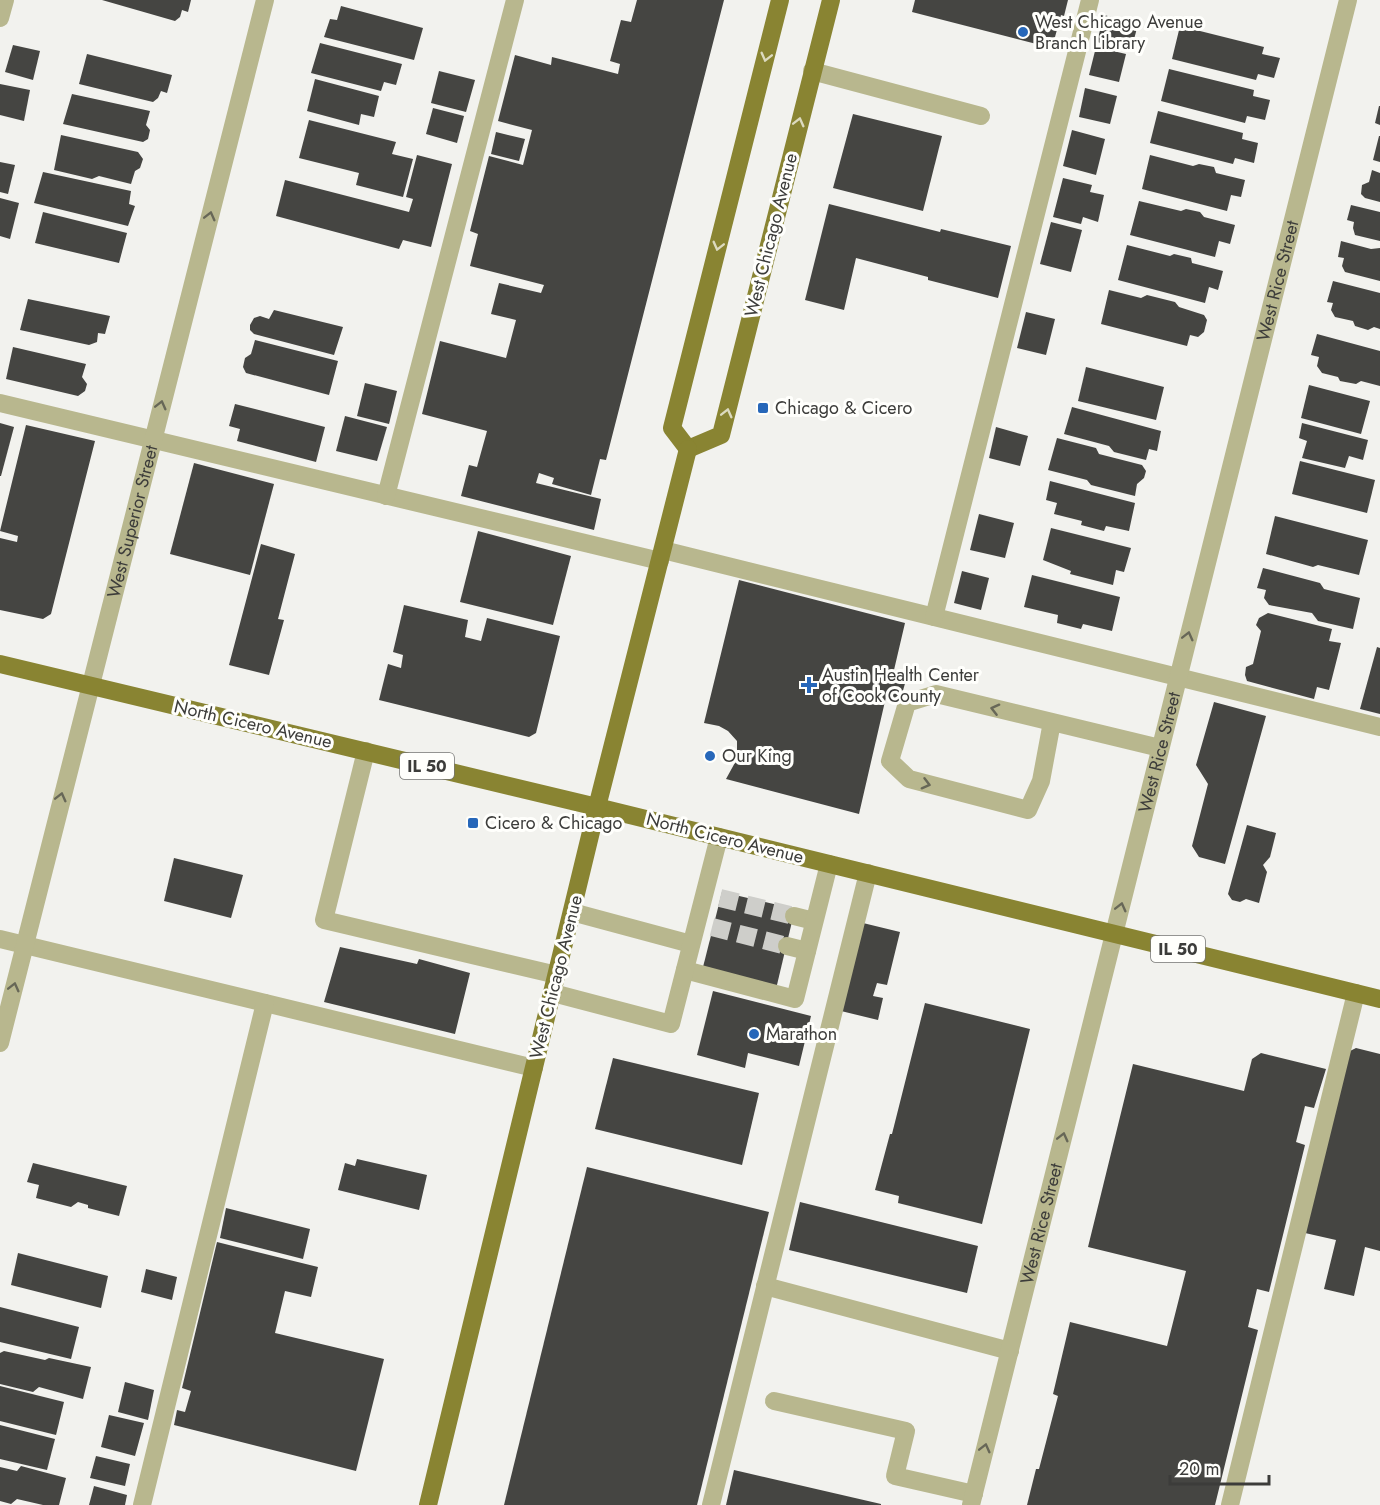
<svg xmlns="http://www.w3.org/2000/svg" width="1380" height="1505" font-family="Jost,sans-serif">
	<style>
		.building { fill: #454542 }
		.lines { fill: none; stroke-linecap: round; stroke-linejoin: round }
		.minor-tunnel { stroke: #cececa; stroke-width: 18; stroke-dasharray: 18 9; stroke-linecap: butt }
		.minor { stroke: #b8b78e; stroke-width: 18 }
		.major { stroke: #898432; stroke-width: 18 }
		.oneway { stroke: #dcdabf }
		.oneway2 { stroke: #676757 }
		.poi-dot { fill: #2767b9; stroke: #fffffc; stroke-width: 2 }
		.labels { text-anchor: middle; stroke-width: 6; stroke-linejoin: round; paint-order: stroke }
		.shield { fill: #fffffc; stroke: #767674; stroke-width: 1.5 }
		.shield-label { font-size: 16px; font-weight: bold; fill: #3c3c3a }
		.poi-label { font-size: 18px; fill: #3c3c3a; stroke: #fffffc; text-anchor: start }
		.street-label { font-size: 18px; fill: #3c3c3a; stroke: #fffffc }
	</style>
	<rect width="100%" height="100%" fill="#f2f2ee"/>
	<g class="building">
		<path d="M102,0H191L188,12L182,10L180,17L175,21Z"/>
		<path d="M637,0H724L606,460L600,459L591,495L552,484L554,478L539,473L536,483L601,499L594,530L461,496L469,465L477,467L487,431L422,414L440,341L506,358L516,320L491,314L499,283L541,293L544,285L470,266L478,234L470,231L489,156L523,165L532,130L498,121L515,55L551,65L552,57L618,74L620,64L610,61L621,20L631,22Z"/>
		<path d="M915,0H1068L1064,16L1061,15L1052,48L912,12Z"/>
		<path d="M341,6L423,28L414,60L324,37L330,19L337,20Z"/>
		<path d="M1104,15L1138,24L1131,51L1097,42Z"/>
		<path d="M1180,26L1264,47L1262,54L1280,58L1274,78L1258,74L1256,80L1172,59Z"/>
		<path d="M320,43L402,64L396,85L384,82L381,91L311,73Z"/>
		<path d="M13,45L40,51L33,80L5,72Z"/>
		<path d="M1096,47L1126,54L1119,82L1089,75Z"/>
		<path d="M87,54L172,75L167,93L161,91L158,98L153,102L79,84Z"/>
		<path d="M1169,69L1254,90L1253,96L1270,100L1265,120L1247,116L1245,123L1161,101Z"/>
		<path d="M439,71L475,80L466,112L431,103Z"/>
		<path d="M315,79L379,96L374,117L361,114L359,125L307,111Z"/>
		<path d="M0,84L30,90L24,121L0,115Z"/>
		<path d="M1085,88L1117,96L1110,124L1079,117Z"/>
		<path d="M72,94L150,111L146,125L150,130L148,139L143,142L63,124Z"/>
		<path d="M1379,106H1380V125L1375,123Z"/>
		<path d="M433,108L464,116L457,143L426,134Z"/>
		<path d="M1158,111L1243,133L1242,139L1258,143L1254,163L1235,158L1233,164L1150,143Z"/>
		<path d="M853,114L942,136L923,211L833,188Z"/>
		<path d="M309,120L396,142L392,154L413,159L403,197L356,185L359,173L299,158Z"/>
		<path d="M1072,130L1105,139L1096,175L1063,166Z"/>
		<path d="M496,132L525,139L519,161L491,154Z"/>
		<path d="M61,135L138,152L143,159L140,168L135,171L131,184L99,176L92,179L54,170Z"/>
		<path d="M1379,136H1380V162L1373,160Z"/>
		<path d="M417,155L452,164L431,247L403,240L399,249L276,216L285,180L409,212L413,199L406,197Z"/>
		<path d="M1150,155L1193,166L1199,164L1214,167L1216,173L1245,180L1241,197L1231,195L1227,211L1142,189Z"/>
		<path d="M0,162L15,165L8,194L0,192Z"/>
		<path d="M1372,170L1380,173V202L1365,198L1361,194L1362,185L1369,182Z"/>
		<path d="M43,172L131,191L129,204L135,206L128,226L34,203Z"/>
		<path d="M1063,178L1092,185L1090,192L1104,195L1098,222L1083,217L1081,224L1053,217Z"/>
		<path d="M0,198L19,203L10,239L0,236Z"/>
		<path d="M1139,201L1181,211L1186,209L1200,212L1204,217L1235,225L1230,244L1219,241L1215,257L1130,235Z"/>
		<path d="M829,204L940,232L941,229L1011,246L998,298L928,280V277L856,258L844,310L805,300Z"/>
		<path d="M1351,205L1380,212V241L1355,235L1353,228L1354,222L1347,220Z"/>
		<path d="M43,212L127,233L119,263L35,243Z"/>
		<path d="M1051,222L1082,230L1071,272L1040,264Z"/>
		<path d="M1341,241L1371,249L1380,248V281L1345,272L1342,266L1344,258L1338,257Z"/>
		<path d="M1127,245L1170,256L1174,254L1191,258L1192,263L1223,271L1218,290L1209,287L1205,303L1118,280Z"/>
		<path d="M1333,281L1380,293V329L1374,327L1368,330L1355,326L1353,321L1335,317L1331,310L1333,303L1327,302Z"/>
		<path d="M1109,290L1141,298L1147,295L1175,302L1179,307L1204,315L1207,320L1204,332L1198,337L1190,335L1187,346L1101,324Z"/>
		<path d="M28,299L110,316L105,334L98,333L97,342L89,345L20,330Z"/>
		<path d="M274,310L343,327L334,355L254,334L250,330V325L254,318L260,316L269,319Z"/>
		<path d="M1026,312L1055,319L1046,355L1017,348Z"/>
		<path d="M1317,334L1380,351V386L1361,381L1356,384L1340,381L1338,377L1322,373L1317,366L1319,357L1311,355Z"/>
		<path d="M255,340L338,361L329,395L246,373L243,367L245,358L251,354Z"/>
		<path d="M13,347L86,364L82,377L87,384L85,391L78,396L6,379Z"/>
		<path d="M1086,367L1164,387L1156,420L1078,401Z"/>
		<path d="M365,383L397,391L389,424L357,416Z"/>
		<path d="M1309,385L1370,401L1361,434L1301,418Z"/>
		<path d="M235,404L325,427L316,462L237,441L240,429L229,426Z"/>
		<path d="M1072,407L1161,431L1157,451L1149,449L1146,460L1114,452L1109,446L1064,434Z"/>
		<path d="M345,416L387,427L377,461L336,451Z"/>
		<path d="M0,423L14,427L1,476H0Z"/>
		<path d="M1302,423L1368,440L1363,460L1349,456L1345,468L1302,458L1307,441L1299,438Z"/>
		<path d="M26,425L95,441L51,614L43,619L0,610V538L17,542L18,536L0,531Z"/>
		<path d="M996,427L1028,436L1020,466L989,458Z"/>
		<path d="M1057,438L1096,448L1099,454L1142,465L1146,471L1144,478L1137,484L1135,496L1091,485L1087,480L1048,470Z"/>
		<path d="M1300,461L1375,480L1367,513L1292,494Z"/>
		<path d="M194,463L274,484L250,575L170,554Z"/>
		<path d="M1050,481L1135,503L1129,531L1106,526L1104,531L1081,525L1082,521L1054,514L1057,503L1046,500Z"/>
		<path d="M979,514L1014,523L1005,558L970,550Z"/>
		<path d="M1275,516L1368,540L1359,575L1318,565L1313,567L1266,554Z"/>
		<path d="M1051,528L1131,548L1124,572L1116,570L1113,585L1070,574L1071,571L1043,560Z"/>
		<path d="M478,531L571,556L553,625L460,602Z"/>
		<path d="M261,544L295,554L278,619L284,620L269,675L229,665Z"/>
		<path d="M1263,568L1320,583L1324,589L1360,598L1353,629L1318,621L1312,613L1269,605L1264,598L1266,590L1257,588Z"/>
		<path d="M962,571L989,578L981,610L954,603Z"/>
		<path d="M1032,575L1120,597L1112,631L1083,624L1081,629L1057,623L1058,615L1024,607Z"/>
		<path d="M739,580L905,623L894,670L908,673L900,701L886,697L859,814L726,779L737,759V741L728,731L719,726L704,723Z"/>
		<path d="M404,605L468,620L465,637L481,641L487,618L560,636L536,733L529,737L379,700L388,664L401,668L403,655L393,652Z"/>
		<path d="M1268,613L1332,629L1329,641L1341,643L1329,690L1317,687L1314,699L1247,681L1245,675L1246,667L1253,664L1261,631L1256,625L1259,618Z"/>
		<path d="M1377,647L1380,648V714L1360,709Z"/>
		<path d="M1214,702L1266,716L1225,864L1199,857L1192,846L1208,784L1196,765Z"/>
		<path d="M1247,825L1276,833L1270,857L1263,865L1267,872L1259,903L1246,899L1240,902L1232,900L1228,894Z"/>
		<path d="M174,858L243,875L231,918L164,901Z"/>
		<path d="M722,892L795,909L776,989L702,971Z"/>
		<path d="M863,923L900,932L887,985L877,983L873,996L883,998L878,1020L841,1011Z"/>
		<path d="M340,947L417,964L419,959L470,973L455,1034L324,1002Z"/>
		<path d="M713,991L811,1016L799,1066L748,1053L745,1068L697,1055Z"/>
		<path d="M925,1003L1030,1029L982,1224L898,1203L899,1196L875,1190L890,1134H892Z"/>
		<path d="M1356,1048L1380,1054V1251L1365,1247L1354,1296L1324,1289L1336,1240L1305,1233L1350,1051Z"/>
		<path d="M1261,1053L1326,1069L1314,1108L1305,1106L1296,1142L1305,1145L1269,1292L1257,1289L1248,1327L1258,1330L1215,1505H1027L1036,1469H1039L1058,1396L1053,1394L1070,1322L1167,1346L1186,1271L1088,1247L1133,1064L1244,1091L1252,1059Z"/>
		<path d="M613,1058L759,1093L742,1165L595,1129Z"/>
		<path d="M357,1159L427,1175L419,1210L338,1190L345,1163L355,1166Z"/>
		<path d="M33,1163L127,1186L119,1216L88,1208V1205L78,1202L71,1207L36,1198L39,1185L27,1182Z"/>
		<path d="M587,1167L769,1212L697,1505H504Z"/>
		<path d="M800,1202L978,1246L967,1293L789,1250Z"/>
		<path d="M226,1208L310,1229L303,1259L220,1238Z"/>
		<path d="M217,1242L318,1267L311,1297L285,1291L275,1333L384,1359L356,1471L174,1425L177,1410L185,1412L191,1391L182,1388Z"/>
		<path d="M18,1253L108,1276L101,1308L11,1285Z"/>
		<path d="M146,1269L177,1277L172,1300L141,1292Z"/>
		<path d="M0,1307L79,1327L71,1359L0,1342Z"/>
		<path d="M4,1351L45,1360L49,1358L91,1367L83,1399L39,1387L33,1392L0,1384V1353Z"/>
		<path d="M125,1382L154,1390L148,1420L118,1412Z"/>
		<path d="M0,1386L64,1402L56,1435L0,1421Z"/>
		<path d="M109,1415L144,1423L135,1456L101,1447Z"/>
		<path d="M0,1425L55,1439L47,1470L0,1459Z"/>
		<path d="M96,1456L130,1464L125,1486L90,1478Z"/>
		<path d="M21,1466L66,1478L59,1505H43L17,1499L11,1504L0,1501V1467L17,1471Z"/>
		<path d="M734,1470L881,1504V1505H726Z"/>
		<path d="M94,1486L127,1495L125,1505H89Z"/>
	</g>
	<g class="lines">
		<g class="minor-tunnel">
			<path d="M720,898L794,916"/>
			<path d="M712,927L787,946"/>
		</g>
		<g class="minor">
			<path d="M0,18L5,0"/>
			<path d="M812,71L981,116"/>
			<path d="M0,403L660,561"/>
			<path d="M386,496L515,0"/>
			<path d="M663,550L1380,727"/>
			<path d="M934,617L1090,0"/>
			<path d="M1052,722L1041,781L1028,810L909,779L890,761L907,703L936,694L1160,748"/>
			<path d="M366,751L324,920L557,975"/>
			<path d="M572,912L691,944"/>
			<path d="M794,916L814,921"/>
			<path d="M0,939L534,1068"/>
			<path d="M787,946L807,951"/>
			<path d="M685,970L795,999L829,864"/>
			<path d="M553,993L671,1024L719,837"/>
			<path id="s1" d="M0,1043L265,0"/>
			<path d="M765,1286L1010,1351"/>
			<path d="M774,1401L906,1431L895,1476L974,1494"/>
			<path d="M142,1505L265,1003"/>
			<path d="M711,1505L868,873"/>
			<path id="s2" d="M971,1505L1348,0"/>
			<path d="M1230,1505L1356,993"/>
		</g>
		<g class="major">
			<path d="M688,449L721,435L831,0"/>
			<path d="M688,449L672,428L780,0"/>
			<path d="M0,664L597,807L1380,999"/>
			<path d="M428,1505L597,807L688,449"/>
		</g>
	</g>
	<defs><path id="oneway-chevron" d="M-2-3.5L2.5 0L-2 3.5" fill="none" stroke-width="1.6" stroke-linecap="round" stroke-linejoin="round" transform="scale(1.5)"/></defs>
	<g class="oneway">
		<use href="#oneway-chevron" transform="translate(766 57) rotate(104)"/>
		<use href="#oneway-chevron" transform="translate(799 122) rotate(-76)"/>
		<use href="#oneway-chevron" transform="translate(718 246) rotate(104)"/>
		<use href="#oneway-chevron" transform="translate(727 413) rotate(-76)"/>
	</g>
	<g class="oneway2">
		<use href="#oneway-chevron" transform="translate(210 216) rotate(-76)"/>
		<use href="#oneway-chevron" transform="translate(161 405) rotate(-76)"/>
		<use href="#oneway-chevron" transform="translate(1188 636) rotate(-76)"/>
		<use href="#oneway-chevron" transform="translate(995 709) rotate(-166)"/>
		<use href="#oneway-chevron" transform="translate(926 784) rotate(15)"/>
		<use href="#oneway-chevron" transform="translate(61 797) rotate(-76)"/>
		<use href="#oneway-chevron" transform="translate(1121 907) rotate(-76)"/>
		<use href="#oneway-chevron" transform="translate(14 987) rotate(-76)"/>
		<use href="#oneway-chevron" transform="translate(1063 1137) rotate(-76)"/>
		<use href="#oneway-chevron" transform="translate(985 1448) rotate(-76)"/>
	</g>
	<g class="poi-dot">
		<circle cx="1023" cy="32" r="6"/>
		<rect x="757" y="402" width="12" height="12" rx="3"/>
		<path d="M806 676h6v6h6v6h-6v6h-6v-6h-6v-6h6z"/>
		<circle cx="710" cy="756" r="6"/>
		<rect x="467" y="817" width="12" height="12" rx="3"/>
		<circle cx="754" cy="1034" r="6"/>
	</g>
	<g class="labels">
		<g class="shield">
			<rect x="400" y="753" width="54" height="26" rx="4.5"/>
			<rect x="1151" y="936" width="54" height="26" rx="4.5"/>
		</g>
		<g class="shield-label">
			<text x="427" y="772">IL 50</text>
			<text x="1178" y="955">IL 50</text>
		</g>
		<g class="poi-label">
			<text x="1035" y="28">West Chicago Avenue<tspan x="1035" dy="21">Branch Library</tspan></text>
			<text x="775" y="414">Chicago &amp; Cicero</text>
			<text x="822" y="681">Austin Health Center<tspan x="822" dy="21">of Cook County</tspan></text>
			<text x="722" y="762">Our King</text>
			<text x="485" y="829">Cicero &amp; Chicago</text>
			<text x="766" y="1040">Marathon</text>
		</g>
		<g class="street-label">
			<text transform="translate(771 235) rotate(-76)" y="6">West Chicago Avenue</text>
			<text dy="6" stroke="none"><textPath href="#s2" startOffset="1262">West Rice Street</textPath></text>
			<text dy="6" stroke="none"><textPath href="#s1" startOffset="538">West Superior Street</textPath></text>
			<text transform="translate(253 724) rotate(13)" y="6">North Cicero Avenue</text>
			<text dy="6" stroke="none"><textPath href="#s2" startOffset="776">West Rice Street</textPath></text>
			<text transform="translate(725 838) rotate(14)" y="6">North Cicero Avenue</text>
			<text transform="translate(556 977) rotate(-76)" y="6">West Chicago Avenue</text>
			<text dy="6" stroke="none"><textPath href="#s2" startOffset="290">West Rice Street</textPath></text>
		</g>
	</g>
	<path d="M1170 1475v9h99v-9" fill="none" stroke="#3c3c3a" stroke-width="3"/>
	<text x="1179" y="1475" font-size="18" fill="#3c3c3a" stroke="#fffffc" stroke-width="4.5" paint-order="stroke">20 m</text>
</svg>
